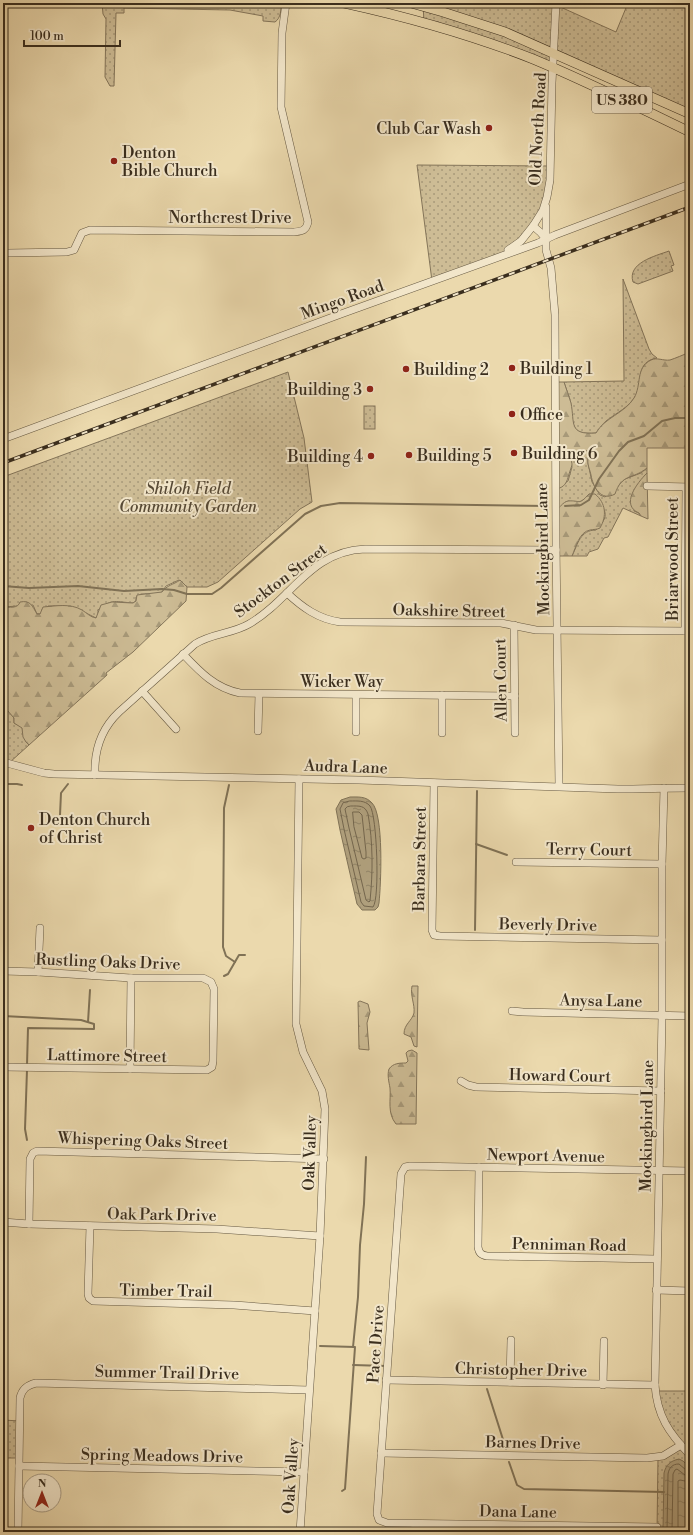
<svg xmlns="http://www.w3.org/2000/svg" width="693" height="1535" font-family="'Libre Bodoni',serif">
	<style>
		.green { fill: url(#green-dots); stroke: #84755a }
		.forest { fill: url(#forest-firs); stroke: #84755a }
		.water { fill: url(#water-ripples); stroke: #807256 }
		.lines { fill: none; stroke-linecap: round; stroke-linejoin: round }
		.shore { stroke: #74664d; stroke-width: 1 }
		.stream { stroke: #807256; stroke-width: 2 }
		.minor-casing { stroke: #665942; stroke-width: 8 }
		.major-casing { stroke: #3a2e1e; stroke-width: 10 }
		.minor { stroke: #f2e6ca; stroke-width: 7 }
		.major { stroke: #ebd9ad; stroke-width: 9 }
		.rail-casing { stroke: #3a2e1e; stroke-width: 3.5 }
		.rail { stroke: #f2e6ca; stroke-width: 2; stroke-dasharray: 6; stroke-linecap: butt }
		.poi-dot { fill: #8f2418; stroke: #f2e6ca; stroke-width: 1.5 }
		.labels { text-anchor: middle; stroke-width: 4; stroke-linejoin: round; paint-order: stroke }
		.shield { fill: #f2e6ca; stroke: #716552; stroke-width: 1 }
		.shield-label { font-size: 15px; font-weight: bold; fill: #3a2e1e }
		.poi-label { font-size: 16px; fill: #3a2e1e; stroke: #f2e6ca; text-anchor: start }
		.street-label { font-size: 16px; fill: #3a2e1e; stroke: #f2e6ca }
		.park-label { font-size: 16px; font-style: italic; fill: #574a36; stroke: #f2e6ca }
	</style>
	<defs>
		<pattern id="green-dots" width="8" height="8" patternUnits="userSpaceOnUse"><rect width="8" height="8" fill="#cdbc95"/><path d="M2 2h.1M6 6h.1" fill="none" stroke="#a79979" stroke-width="1.8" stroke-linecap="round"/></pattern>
		<pattern id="forest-firs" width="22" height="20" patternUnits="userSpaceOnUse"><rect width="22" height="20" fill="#cdbc95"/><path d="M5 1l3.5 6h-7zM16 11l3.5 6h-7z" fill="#a79979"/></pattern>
		<pattern id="water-ripples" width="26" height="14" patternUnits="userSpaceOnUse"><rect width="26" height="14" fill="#af9f7c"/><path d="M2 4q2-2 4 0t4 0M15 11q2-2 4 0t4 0" fill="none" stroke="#8f8265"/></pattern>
	</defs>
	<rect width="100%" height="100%" fill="#ebd9ad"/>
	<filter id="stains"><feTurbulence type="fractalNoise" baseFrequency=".005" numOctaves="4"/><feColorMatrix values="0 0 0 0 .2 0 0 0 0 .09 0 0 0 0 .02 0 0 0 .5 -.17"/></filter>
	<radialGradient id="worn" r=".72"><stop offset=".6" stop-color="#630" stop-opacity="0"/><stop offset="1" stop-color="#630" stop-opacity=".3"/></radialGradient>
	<g class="green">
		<path d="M102,3H281C281,10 281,18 275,22L263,21V16L230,10L124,8V13H116L114,86H110L105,77L106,19L103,14Z"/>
		<path d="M423,3H556V5L616,32L628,3H690V114L554,53V68L424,23Z"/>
		<path d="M417,165L550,166L543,210L509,250L432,281Z"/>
		<path d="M669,251L674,265L671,266L673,271L638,284L633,282C627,263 655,256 669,251Z"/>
		<path d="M623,279L649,349L652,354L657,358C635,362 643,381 636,395C630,407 616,413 606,421C602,424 599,430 596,433C572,435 573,427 571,407C571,398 566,390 564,382L624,381Z"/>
		<path d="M288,372L304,438L312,502L300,509L218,582L207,587H187L179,580L166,586L162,592L157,594H141L136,597V601L133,603C116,602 112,598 98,610V615L96,618L86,613L58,606H48L40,614H37L33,605L3,607V477Z"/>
		<rect x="364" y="406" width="11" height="23"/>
		<path d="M592,450L588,458V463L592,482L600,495L605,497L625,479L641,473L647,468V473L634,492V511L639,513L641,516L623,508L608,537L604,538L598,549L589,552L587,556H572C578,544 580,530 596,530C613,513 604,508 589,494C581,503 580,503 568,501L556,511L555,489L568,481L572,467L570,458L571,453Z"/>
		<path d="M3,695L6,697V707L14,718V723L22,727L26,742L29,745L9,763L3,762Z"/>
		<path d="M655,1391H690V1532H657L658,1457L681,1445L673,1436Z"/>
		<path d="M3,1420L20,1421L19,1458H3Z"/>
	</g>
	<g class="forest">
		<path d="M690,352V448H647V468C632,480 622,473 615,494C601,502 593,487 591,475C590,470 587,464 588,459C588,456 591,453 592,450L571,453C569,458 572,460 572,465C571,468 570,471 569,474C567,482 565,488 555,489V382H564C566,389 569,396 571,403C575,423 568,435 596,433C604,418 625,413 634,398C642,385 635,368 651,360C657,357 663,361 670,360C676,358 683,355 690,352Z"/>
		<path d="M647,473L648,519L641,516L639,513C620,505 637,483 647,473Z"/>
		<path d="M589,494H595C606,503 607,516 600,528C596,530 594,529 590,530C579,532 576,547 572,556H556V511C559,508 563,502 568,501C581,500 578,506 589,494Z"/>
		<path d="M180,580L187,587L186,601L133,652L106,673L107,675L29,745L26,742L23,737L22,728L14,723V718L7,710C6,704 8,699 3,695V607C9,607 18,609 20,602C31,600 32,606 37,614H40L43,607C56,606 70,603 82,610C87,613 90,617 96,618L101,605L112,602L133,603L136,601L137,595L162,592C167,585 173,585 180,580Z"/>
		<path d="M412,986H418L417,1047L414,1046L411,1037L404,1034C404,1024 412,1021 414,1013C415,1004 410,996 412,986Z"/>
		<path d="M360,1001L368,1004L370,1012L367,1023L369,1050L359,1049L358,1002Z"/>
		<path d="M412,1050L417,1053L416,1124H396C387,1113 391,1100 390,1088C389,1082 387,1075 389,1069C393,1063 400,1063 406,1063L408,1061L406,1053L408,1051Z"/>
	</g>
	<g class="water">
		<path d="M350,797C358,797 366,796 372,803C384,815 381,884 379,903L378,907L375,910H362L357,904L340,830L336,809L341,800Z"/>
		<path d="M679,1459L683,1461L690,1468V1532H663L664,1473C666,1465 670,1461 679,1459Z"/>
	</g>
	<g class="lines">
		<g class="shore">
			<path d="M350,801C357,801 365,800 370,806C377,815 380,899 373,907L364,906L361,902L344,829L340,809L343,803Z"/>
			<path d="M351,806C359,806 365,805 368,814C373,842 373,872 370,901L369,902L366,900L349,828L345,809L347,807Z"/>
			<path d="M353,812H359L362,815L366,852V858L364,859L362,858L354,827Z"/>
			<path d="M667,1532L668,1474C669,1468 672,1464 679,1464L686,1470L690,1471"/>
			<path d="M672,1532L673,1474L675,1470L677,1469L685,1475L690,1476"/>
			<path d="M678,1532V1481L680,1480L690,1482"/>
		</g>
		<g class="stream">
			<path d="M565,506L581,505L589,500L599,479L619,451L628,442L644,436L662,421L675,418H690"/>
			<path d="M3,586L29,588L78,586L124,591L162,589L174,590L187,594H212L221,588L305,514L321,506L340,503L547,506"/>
			<path d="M3,784H17L22,785"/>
			<path d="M229,785L224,808L223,947L226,956L235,962"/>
			<path d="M60,815L61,793L68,784"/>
			<path d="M476,844L507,855"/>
			<path d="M475,930L477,791"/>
			<path d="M224,976L228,974L239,955H245"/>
			<path d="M3,1016L81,1020L94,1024V1029L28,1028L27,1065"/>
			<path d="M88,1022L90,990"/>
			<path d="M27,1070L25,1129L27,1140"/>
			<path d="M320,1346L355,1347L345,1489L342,1491"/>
			<path d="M353,1347L358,1297L360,1245L364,1204L366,1157"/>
			<path d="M353,1365L386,1366"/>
			<path d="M481,1372L482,1375"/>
			<path d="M487,1389L506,1449"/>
			<path d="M509,1462L517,1485L524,1489L664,1492"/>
		</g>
		<g class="minor-casing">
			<g id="minor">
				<path d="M533,226L540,232L546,239V250L551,268L555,315L556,544L559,786"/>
				<path d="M546,239V207"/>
				<path d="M508,250L521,241L533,226L543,210L547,197L550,180L552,83L556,3"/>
				<path d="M8,253L67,252L74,250L82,233L90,230L294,232C302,231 306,231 308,222L281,107L282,33L286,3"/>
				<path d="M3,439L341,314L538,243L555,235L690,184"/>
				<path d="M647,486L690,487"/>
				<path d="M287,593C302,607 318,619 340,622L501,623L536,630L690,631"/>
				<path d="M514,625L515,733"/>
				<path d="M685,631L686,487"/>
				<path d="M183,654C200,672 215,688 240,693L515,696"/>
				<path d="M142,691L176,729"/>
				<path d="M258,731L259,694"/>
				<path d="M356,732V695"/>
				<path d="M442,733V695"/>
				<path d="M3,762L44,773L54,774L359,780L618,789C642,789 666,788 690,788"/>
				<path d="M95,775C94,750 101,729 119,712L195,644C212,633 232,634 249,624C292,599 310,551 365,549L556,550"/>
				<path d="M299,779L296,1024L303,1052L322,1091L325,1109L320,1236L300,1532"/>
				<path d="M434,783L432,930L434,935L440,936L662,940"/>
				<path d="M664,788L662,864V1016L660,1128L655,1385C657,1416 669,1433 690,1455"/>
				<path d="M516,862L662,864"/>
				<path d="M3,971L38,972L131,978H203L211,982L214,989L213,1061L212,1067L207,1070L3,1067"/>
				<path d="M38,972L40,928"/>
				<path d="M512,1011L523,1012L690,1016"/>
				<path d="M130,1069L131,978"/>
				<path d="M461,1081L468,1085L476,1087L661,1091"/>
				<path d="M479,1167L478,1247C479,1253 481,1255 487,1256L657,1259"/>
				<path d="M3,1222L29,1224L217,1229L320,1236"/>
				<path d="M29,1224L30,1159L33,1153L37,1151L324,1159"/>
				<path d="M90,1226L88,1294L89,1298L93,1301L234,1305L315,1311"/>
				<path d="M656,1290L690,1291"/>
				<path d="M386,1380L655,1385"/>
				<path d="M510,1382L511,1340"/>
				<path d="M603,1385L604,1341"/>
				<path d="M381,1453L647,1458L663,1456L681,1445"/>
				<path d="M19,1466L304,1472"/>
				<path d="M18,1532L20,1398C22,1389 27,1385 36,1383L309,1390"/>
				<path d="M415,1532V1524"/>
				<path d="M657,1532V1527L387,1523L379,1520L377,1514L401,1174L405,1167L410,1166L690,1171"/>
			</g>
		</g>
		<g class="major-casing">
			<g id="major">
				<path d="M344,3C408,17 472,35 533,59C586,81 638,107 690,132"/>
				<path d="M411,3L443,12L505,32L690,114"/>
			</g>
		</g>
		<use href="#minor" class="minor"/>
		<use href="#major" class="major"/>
		<g class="rail-casing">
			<path id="rail" d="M3,463L690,207"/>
		</g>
		<use href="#rail" class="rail"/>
	</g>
	<g class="poi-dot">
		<circle cx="489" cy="128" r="4"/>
		<circle cx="114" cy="161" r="4"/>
		<circle cx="512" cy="368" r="4"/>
		<circle cx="406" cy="369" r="4"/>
		<circle cx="370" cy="389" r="4"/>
		<circle cx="512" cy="414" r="4"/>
		<circle cx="514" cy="453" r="4"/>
		<circle cx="409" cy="455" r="4"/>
		<circle cx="371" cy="456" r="4"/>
		<circle cx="31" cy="828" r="4"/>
	</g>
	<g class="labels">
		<rect class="shield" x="592" y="87" width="60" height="26" rx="3"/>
		<g class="shield-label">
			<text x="622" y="105">US 380</text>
		</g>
		<g class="poi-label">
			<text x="481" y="134" text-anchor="end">Club Car Wash</text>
			<text x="122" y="158">Denton<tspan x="122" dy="18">Bible Church</tspan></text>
			<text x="520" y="374">Building 1</text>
			<text x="414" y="375">Building 2</text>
			<text x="362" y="395" text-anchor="end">Building 3</text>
			<text x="520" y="420">Office</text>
			<text x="522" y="459">Building 6</text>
			<text x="417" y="461">Building 5</text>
			<text x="363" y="462" text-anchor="end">Building 4</text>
			<text x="39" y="825">Denton Church<tspan x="39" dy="18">of Christ</tspan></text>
		</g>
		<g class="street-label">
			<text transform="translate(537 129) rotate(-87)" y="6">Old North Road</text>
			<text x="230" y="223">Northcrest Drive</text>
			<text transform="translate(342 299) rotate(-20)" y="6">Mingo Road</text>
			<text transform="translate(542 549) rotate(-91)" y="6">Mockingbird Lane</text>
			<text transform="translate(672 559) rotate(-90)" y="6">Briarwood Street</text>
			<text transform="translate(280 580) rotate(-37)" y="6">Stockton Street</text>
			<text transform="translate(449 610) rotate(1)" y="6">Oakshire Street</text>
			<text transform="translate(500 680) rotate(-91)" y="6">Allen Court</text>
			<text x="342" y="687">Wicker Way</text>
			<text transform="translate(346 766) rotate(2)" y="6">Audra Lane</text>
			<text transform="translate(589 849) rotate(1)" y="6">Terry Court</text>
			<text transform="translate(419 859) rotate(-89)" y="6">Barbara Street</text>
			<text transform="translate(548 924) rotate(1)" y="6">Beverly Drive</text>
			<text transform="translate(108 961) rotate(2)" y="6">Rustling Oaks Drive</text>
			<text transform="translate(601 1000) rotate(1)" y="6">Anysa Lane</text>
			<text transform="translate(107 1055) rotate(1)" y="6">Lattimore Street</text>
			<text transform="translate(560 1075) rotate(1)" y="6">Howard Court</text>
			<text transform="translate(646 1126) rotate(-89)" y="6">Mockingbird Lane</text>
			<text transform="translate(143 1140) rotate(2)" y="6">Whispering Oaks Street</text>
			<text transform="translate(309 1153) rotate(-88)" y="6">Oak Valley</text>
			<text transform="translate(546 1155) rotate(1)" y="6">Newport Avenue</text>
			<text transform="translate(162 1214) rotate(1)" y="6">Oak Park Drive</text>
			<text transform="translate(569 1244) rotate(1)" y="6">Penniman Road</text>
			<text transform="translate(166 1290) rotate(1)" y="6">Timber Trail</text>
			<text transform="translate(375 1344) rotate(-86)" y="6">Pace Drive</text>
			<text transform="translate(521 1369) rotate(1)" y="6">Christopher Drive</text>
			<text transform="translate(167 1372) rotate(1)" y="6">Summer Trail Drive</text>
			<text transform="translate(533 1442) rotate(1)" y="6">Barnes Drive</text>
			<text transform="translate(162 1455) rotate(1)" y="6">Spring Meadows Drive</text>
			<text transform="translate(290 1476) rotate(-86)" y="6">Oak Valley</text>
			<text transform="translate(518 1511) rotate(1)" y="6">Dana Lane</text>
		</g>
		<g class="park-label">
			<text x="188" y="494">Shiloh Field<tspan x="188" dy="18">Community Garden</tspan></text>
		</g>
	</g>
	<rect width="693" height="1535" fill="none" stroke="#ebd9ad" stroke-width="16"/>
	<rect x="4" y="4" width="685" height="1527" fill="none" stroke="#3a2e1e" stroke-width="2"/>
	<rect x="8" y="8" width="677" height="1519" fill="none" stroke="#3a2e1e"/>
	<g transform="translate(42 1493)"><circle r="19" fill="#f2e6ca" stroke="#a89c85"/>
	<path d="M0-3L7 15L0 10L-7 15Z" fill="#8f2418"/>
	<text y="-6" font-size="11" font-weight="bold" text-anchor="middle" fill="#3a2e1e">N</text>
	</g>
	<path d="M24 40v6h96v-6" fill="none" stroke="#3a2e1e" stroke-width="2"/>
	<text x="30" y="40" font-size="12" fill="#3a2e1e" stroke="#f2e6ca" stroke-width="3" paint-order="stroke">100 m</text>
	<rect width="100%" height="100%" filter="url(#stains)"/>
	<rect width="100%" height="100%" fill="url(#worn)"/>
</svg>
